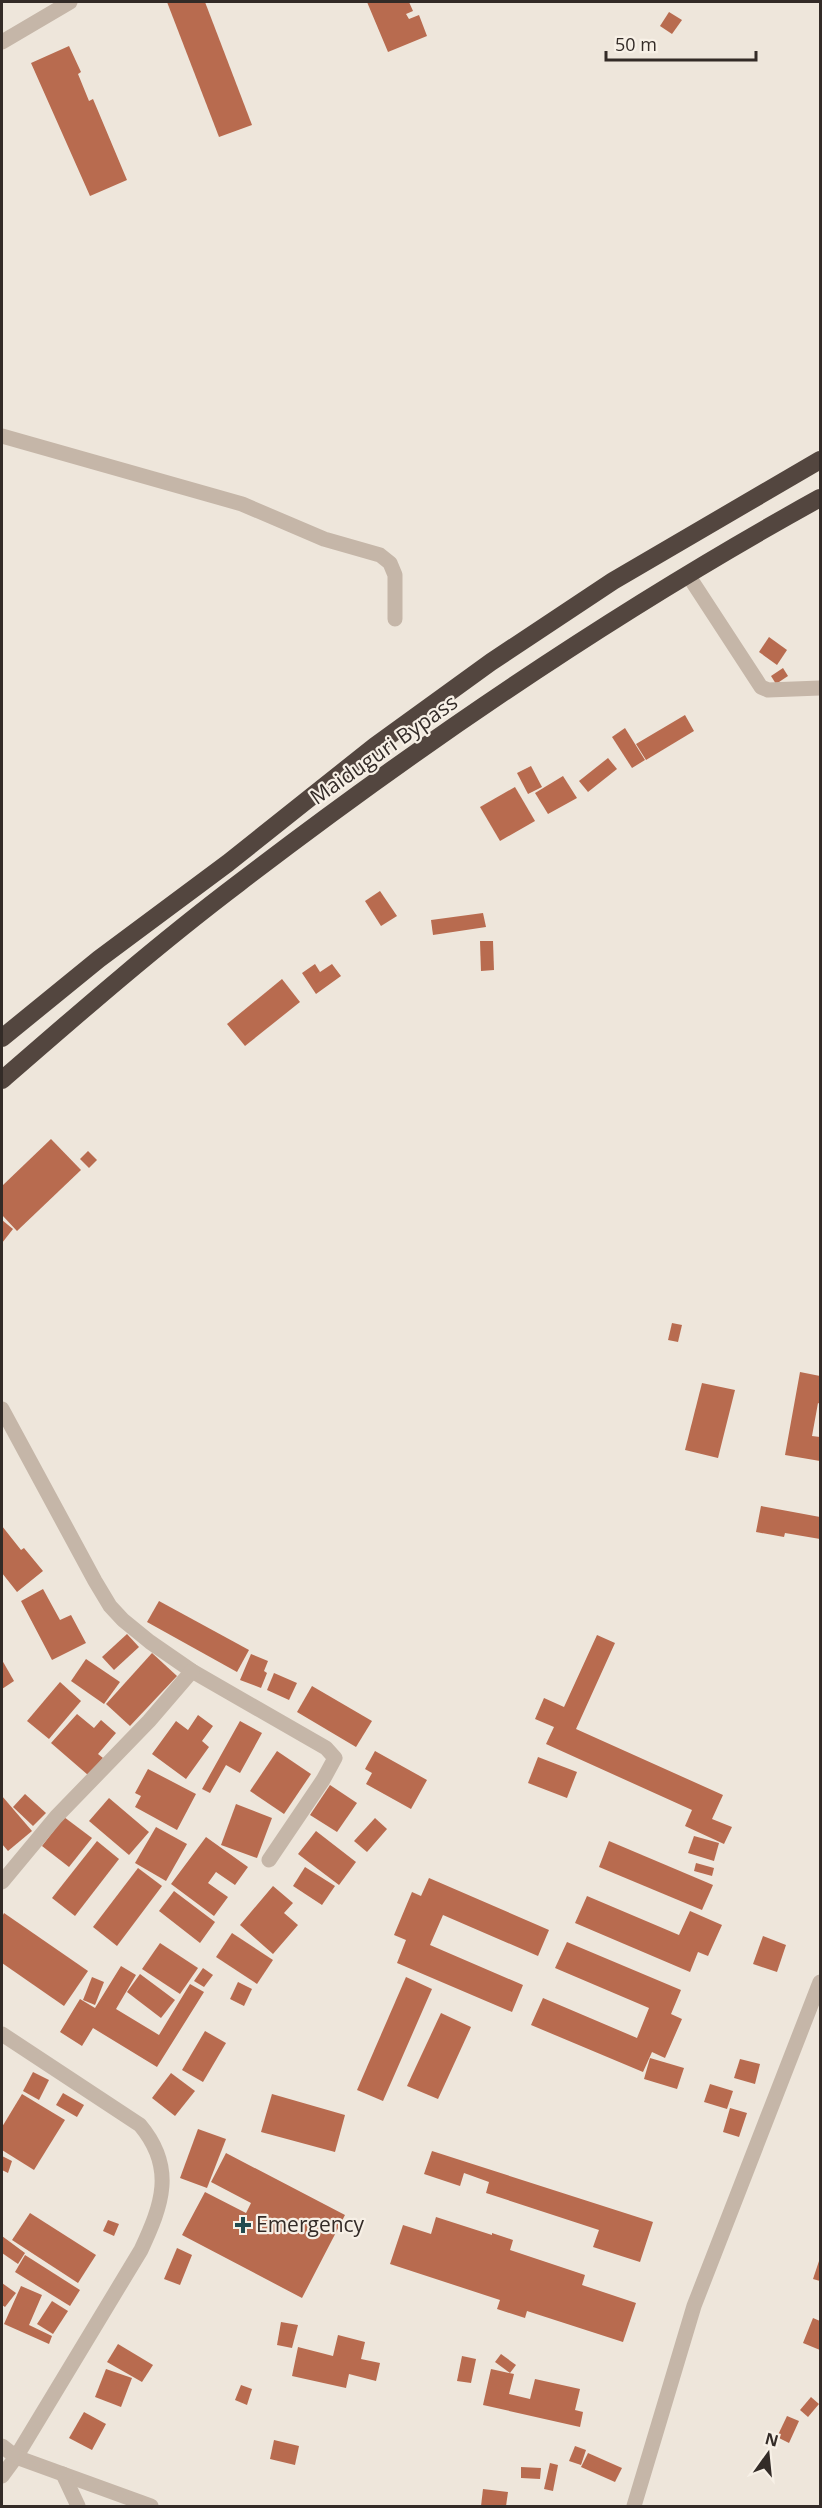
<svg xmlns="http://www.w3.org/2000/svg" width="822" height="2508" font-family="'Open Sans',sans-serif">
	<style>
		.building { fill: #b86b4f }
		.lines { fill: none; stroke-linecap: round; stroke-linejoin: round }
		.minor { stroke: #c5b6a8; stroke-width: 15 }
		.highway { stroke: #53463f; stroke-width: 18 }
		.poi-dot { fill: #224b4f; stroke: #f7f0e6; stroke-width: 2 }
		.labels { text-anchor: middle; stroke-width: 4.5; stroke-linejoin: round; paint-order: stroke }
		.street-label { font-size: 21px; fill: #332b27; stroke: #f7f0e6 }
		.poi-label { font-size: 21px; fill: #332b27; stroke: #f7f0e6; text-anchor: start }
	</style>
	<rect width="100%" height="100%" fill="#eee6db"/>
	<g class="building">
		<path d="M167,2H205L252,125L219,137Z"/>
		<path d="M367,2H409L413,11L406,14L409,19L419,15L427,36L388,52Z"/>
		<path d="M669,12L682,20L672,34L660,26Z"/>
		<path d="M69,46L81,72L78,74L89,101L93,99L127,180L90,196L31,63Z"/>
		<path d="M769,637L787,650L777,665L759,652Z"/>
		<path d="M783,668L788,676L776,684L771,676Z"/>
		<path d="M685,715L694,731L646,760L636,744Z"/>
		<path d="M625,728L645,760L632,768L612,737Z"/>
		<path d="M608,758L617,769L588,792L579,781Z"/>
		<path d="M531,766L542,787L528,794L517,773Z"/>
		<path d="M563,776L577,798L548,814L535,793Z"/>
		<path d="M515,787L535,821L500,841L480,807Z"/>
		<path d="M380,891L397,916L381,926L365,901Z"/>
		<path d="M483,913L486,927L433,935L431,920Z"/>
		<path d="M480,941H493L494,970L481,971Z"/>
		<path d="M315,964L320,972L332,964L341,976L316,994L302,973Z"/>
		<path d="M282,979L300,1002L245,1046L227,1024Z"/>
		<path d="M51,1139L81,1170L17,1231L2,1215V1186Z"/>
		<path d="M88,1151L97,1160L89,1168L80,1159Z"/>
		<path d="M2,1220L13,1229L2,1243Z"/>
		<path d="M672,1323L682,1325L678,1342L668,1340Z"/>
		<path d="M800,1372L820,1376V1404L818,1403L812,1436L820,1437V1461L785,1455Z"/>
		<path d="M702,1383L735,1390L718,1458L685,1450Z"/>
		<path d="M761,1506L820,1517V1539L785,1533L784,1537L756,1532Z"/>
		<path d="M2,1526L21,1550L24,1548L43,1571L17,1592L2,1573Z"/>
		<path d="M43,1589L60,1620L71,1615L86,1643L52,1660L21,1601Z"/>
		<path d="M159,1601L249,1650L237,1672L147,1622Z"/>
		<path d="M127,1634L139,1647L114,1670L102,1657Z"/>
		<path d="M597,1635L615,1643L576,1729L723,1795L712,1819L732,1827L724,1844L685,1826L692,1810L546,1744L554,1727L535,1719L544,1698L564,1707Z"/>
		<path d="M152,1653L177,1676L130,1726L106,1704Z"/>
		<path d="M251,1654L268,1661L264,1671L267,1673L261,1688L240,1680Z"/>
		<path d="M86,1659L120,1682L104,1704L71,1681Z"/>
		<path d="M2,1660L14,1681L2,1689Z"/>
		<path d="M274,1673L297,1683L289,1700L267,1690Z"/>
		<path d="M60,1682L81,1701L49,1739L27,1721Z"/>
		<path d="M312,1686L372,1721L356,1747L297,1712Z"/>
		<path d="M77,1714L94,1728L101,1720L116,1733L98,1754L103,1758L88,1775L51,1743Z"/>
		<path d="M198,1715L213,1726L202,1741L209,1747L186,1779L152,1754L176,1721L188,1730Z"/>
		<path d="M240,1721L262,1733L240,1773L226,1765L210,1793L202,1789Z"/>
		<path d="M277,1751L311,1774L284,1814L250,1791Z"/>
		<path d="M375,1751L427,1780L411,1809L366,1784L372,1773L365,1769Z"/>
		<path d="M538,1757L577,1772L567,1798L528,1783Z"/>
		<path d="M148,1769L196,1794L177,1830L135,1807L141,1796L135,1793Z"/>
		<path d="M330,1785L357,1803L337,1832L310,1815Z"/>
		<path d="M25,1794L46,1813L33,1826L13,1807Z"/>
		<path d="M2,1796L32,1831L8,1851L2,1844Z"/>
		<path d="M109,1798L149,1832L129,1855L89,1821Z"/>
		<path d="M236,1804L272,1818L257,1858L221,1845Z"/>
		<path d="M64,1817L92,1838L69,1867L42,1846Z"/>
		<path d="M375,1818L387,1829L367,1852L354,1841Z"/>
		<path d="M156,1827L187,1844L166,1881L135,1863Z"/>
		<path d="M316,1831L356,1862L339,1885L298,1854Z"/>
		<path d="M694,1836L719,1843L714,1861L688,1853Z"/>
		<path d="M206,1837L248,1867L235,1885L216,1872L208,1883L228,1897L214,1916L171,1884Z"/>
		<path d="M97,1841L119,1859L75,1916L52,1898Z"/>
		<path d="M609,1841L713,1885L702,1910L599,1867Z"/>
		<path d="M696,1863L714,1868L712,1876L694,1871Z"/>
		<path d="M305,1867L335,1886L322,1905L293,1886Z"/>
		<path d="M138,1868L162,1886L117,1946L93,1927Z"/>
		<path d="M429,1878L549,1930L538,1956L443,1915L430,1945L523,1985L512,2012L397,1963L406,1940L394,1935L412,1892L421,1896Z"/>
		<path d="M273,1886L293,1903L284,1913L298,1925L273,1954L240,1925Z"/>
		<path d="M174,1891L215,1922L200,1943L159,1911Z"/>
		<path d="M587,1896L679,1935L690,1911L722,1925L708,1956L698,1952L690,1972L575,1923Z"/>
		<path d="M4,1913L88,1971L64,2006L2,1963V1917Z"/>
		<path d="M232,1933L273,1960L257,1984L216,1957Z"/>
		<path d="M763,1936L786,1945L777,1972L753,1964Z"/>
		<path d="M567,1942L681,1990L671,2014L682,2019L665,2058L652,2052L643,2072L531,2025L543,1998L637,2038L649,2008L555,1968Z"/>
		<path d="M160,1943L198,1968L180,1994L142,1969Z"/>
		<path d="M121,1966L136,1975L116,2009L159,2035L190,1984L204,1992L157,2067L93,2028L82,2046L60,2032L80,1999L95,2008Z"/>
		<path d="M203,1968L213,1975L204,1987L194,1981Z"/>
		<path d="M140,1974L175,2000L161,2018L127,1992Z"/>
		<path d="M92,1977L104,1982L95,2005L83,2000Z"/>
		<path d="M406,1977L432,1989L383,2101L357,2090Z"/>
		<path d="M238,1982L252,1989L244,2006L230,1999Z"/>
		<path d="M441,2013L471,2027L438,2099L407,2086Z"/>
		<path d="M205,2031L226,2043L203,2082L182,2070Z"/>
		<path d="M650,2058L684,2068L677,2089L644,2079Z"/>
		<path d="M740,2059L760,2064L755,2084L734,2078Z"/>
		<path d="M33,2072L49,2080L39,2100L23,2091Z"/>
		<path d="M171,2073L195,2091L175,2116L152,2098Z"/>
		<path d="M710,2084L733,2091L727,2109L704,2102Z"/>
		<path d="M63,2093L84,2105L77,2117L56,2105Z"/>
		<path d="M22,2094L65,2120L34,2170L2,2150V2127Z"/>
		<path d="M272,2094L345,2115L335,2152L261,2132Z"/>
		<path d="M730,2108L747,2113L739,2137L723,2132Z"/>
		<path d="M198,2129L226,2139L207,2188L180,2178Z"/>
		<path d="M432,2151L653,2222L640,2262L593,2247L599,2230L486,2193L489,2182L464,2173L460,2186L424,2174Z"/>
		<path d="M226,2153L345,2215L302,2298L182,2235L205,2192L246,2213L251,2203L211,2182Z"/>
		<path d="M2,2156L12,2161L8,2173L2,2170Z"/>
		<path d="M30,2213L96,2255L78,2283L12,2240Z"/>
		<path d="M436,2217L492,2235V2233L513,2240L510,2250L585,2275L582,2285L636,2303L623,2342L527,2311L525,2318L497,2309L500,2300L390,2264L403,2225L431,2234Z"/>
		<path d="M108,2220L119,2224L114,2236L103,2231Z"/>
		<path d="M2,2236L25,2253L18,2264L2,2253Z"/>
		<path d="M177,2248L192,2255L180,2285L164,2279Z"/>
		<path d="M25,2255L80,2290L70,2306L15,2272Z"/>
		<path d="M820,2258V2281L813,2279Z"/>
		<path d="M2,2283L16,2293L5,2307L2,2305Z"/>
		<path d="M21,2286L42,2295L29,2325L52,2336L49,2344L4,2324Z"/>
		<path d="M52,2301L68,2311L53,2334L37,2324Z"/>
		<path d="M813,2318L820,2321V2350L803,2343Z"/>
		<path d="M281,2322L298,2325L292,2348L277,2345Z"/>
		<path d="M338,2335L365,2342L361,2359L380,2363L376,2381L349,2374L346,2388L292,2376L298,2347L333,2356Z"/>
		<path d="M118,2344L153,2365L142,2382L107,2362Z"/>
		<path d="M501,2354L516,2365L510,2373L495,2362Z"/>
		<path d="M462,2356L476,2359L471,2383L457,2381Z"/>
		<path d="M106,2369L132,2378L121,2407L95,2397Z"/>
		<path d="M491,2369L514,2374L509,2394L530,2399L535,2379L580,2389L575,2410L583,2412L580,2427L483,2405Z"/>
		<path d="M241,2385L252,2389L247,2405L235,2400Z"/>
		<path d="M811,2397L819,2404L808,2417L800,2410Z"/>
		<path d="M84,2412L106,2424L92,2450L69,2438Z"/>
		<path d="M787,2416L799,2421L789,2443L777,2437Z"/>
		<path d="M274,2440L299,2446L295,2465L270,2459Z"/>
		<path d="M575,2446L586,2450L581,2465L569,2461Z"/>
		<path d="M588,2453L622,2468L615,2482L581,2467Z"/>
		<path d="M550,2463L558,2465L553,2491L544,2489Z"/>
		<path d="M521,2467L541,2468L540,2479L521,2478Z"/>
		<path d="M483,2489L508,2492L506,2506H481Z"/>
	</g>
	<g class="lines">
		<g class="minor">
			<path d="M2,42L70,2"/>
			<path d="M2,436L242,504L324,539L380,555L390,563L395,575V619"/>
			<path d="M688,575L761,687L768,690L820,688"/>
			<path d="M2,1409L95,1581L110,1606L123,1620L150,1642L192,1671L326,1748L335,1758L323,1780L269,1860"/>
			<path d="M2,1882L56,1817L149,1721L192,1671"/>
			<path d="M2,2034L140,2125C176,2168 162,2205 141,2250L16,2457L2,2476"/>
			<path d="M2,2446L16,2457L151,2506"/>
			<path d="M63,2474L78,2506"/>
			<path d="M634,2506L694,2306L820,1982"/>
		</g>
		<g class="highway">
			<path d="M2,1038L99,959L228,863L375,746L491,662L613,581L820,460"/>
			<path d="M2,1080C79,1013 157,945 239,883C423,742 617,610 820,498"/>
		</g>
	</g>
	<path class="poi-dot" d="M240 2216h6v6h6v6h-6v6h-6v-6h-6v-6h6z"/>
	<g class="labels">
		<g class="street-label">
			<text transform="translate(384 750) rotate(-35)" y="7">Maiduguri Bypass</text>
		</g>
		<g class="poi-label">
			<text x="256" y="2232">Emergency</text>
		</g>
	</g>
	<rect width="822" height="2508" fill="none" stroke="#332b27" stroke-width="6"/>
	<g transform="translate(768 2454) rotate(15)" stroke="#f7f0e6" stroke-width="4.5" paint-order="stroke">
	<path d="M0-4.5L10 22L0 15L-10 22Z" fill="#332b27"/>
	<text y="-9" font-size="16" font-weight="bold" text-anchor="middle" fill="#332b27">N</text>
	</g>
	<path d="M606 51v9h150v-9" fill="none" stroke="#332b27" stroke-width="3"/>
	<text x="615" y="51" font-size="18" fill="#332b27" stroke="#f7f0e6" stroke-width="4.5" paint-order="stroke">50 m</text>
</svg>
